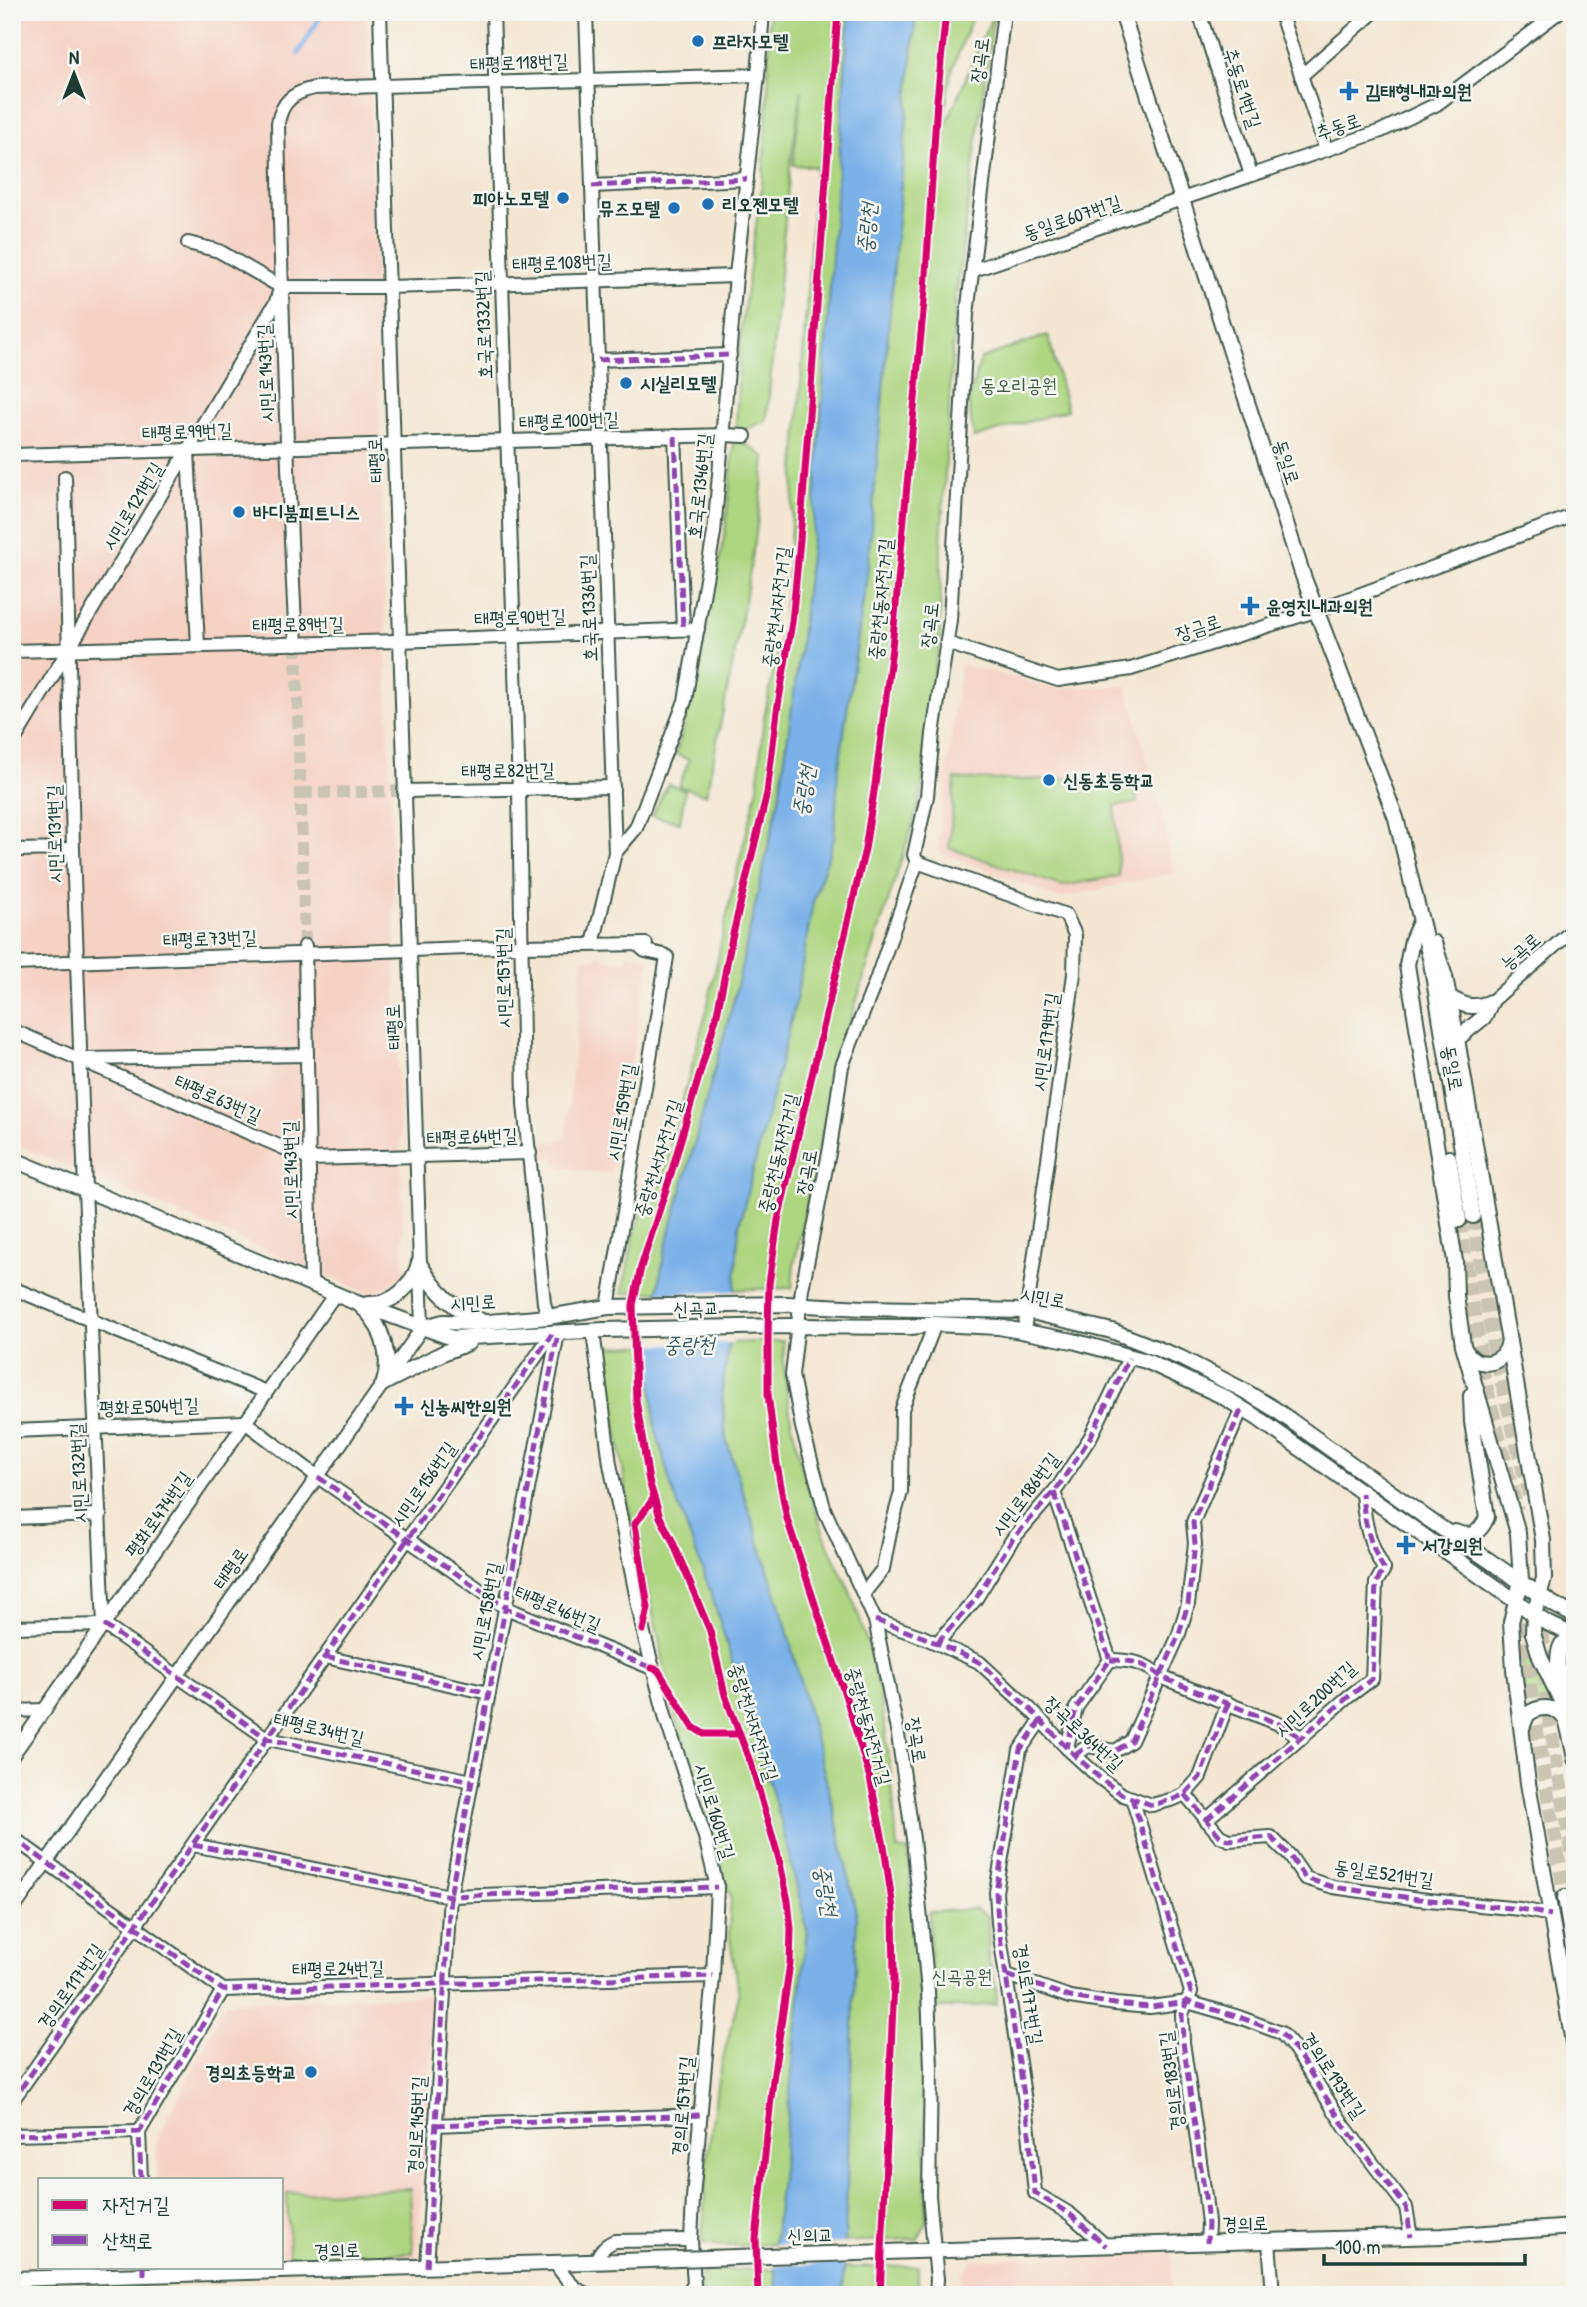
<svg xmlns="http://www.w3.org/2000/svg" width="1587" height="2307" font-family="'Patrick Hand','Poor Story',sans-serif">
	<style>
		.built { fill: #f6d2c3 }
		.green { fill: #add681; stroke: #668a5a; stroke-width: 2 }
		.water { fill: #7ab1e9; stroke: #4c778e; stroke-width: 2 }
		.pier { fill: #f3e7d2 }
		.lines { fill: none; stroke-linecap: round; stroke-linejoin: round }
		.stream { stroke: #7ab1e9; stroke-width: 4.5 }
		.minor-tunnel { stroke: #c9c5b2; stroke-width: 12; stroke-dasharray: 12 6; stroke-linecap: butt }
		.tertiary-tunnel { stroke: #c9c5b2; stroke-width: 14; stroke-dasharray: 14 7; stroke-linecap: butt }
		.minor-casing { stroke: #3f564c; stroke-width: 16 }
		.tertiary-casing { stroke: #3f564c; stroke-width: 18 }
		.minor { stroke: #fff; stroke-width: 12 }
		.tertiary { stroke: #fff; stroke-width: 14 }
		.tertiary-bridge-casing { stroke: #3f564c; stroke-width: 18; stroke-linecap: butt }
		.tertiary-bridge { stroke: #fff; stroke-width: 14 }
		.quiet { stroke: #8e44ad; stroke-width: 5; stroke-dasharray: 10 5; stroke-linecap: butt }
		.cycleway-casing { stroke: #f6f6f2; stroke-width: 11 }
		.cycleway { stroke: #d6006c; stroke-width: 7 }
		.poi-dot { fill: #1f6fb2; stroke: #f6f6f2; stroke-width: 2.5 }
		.labels { text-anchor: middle; stroke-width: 5; stroke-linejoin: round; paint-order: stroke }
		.poi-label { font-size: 19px; font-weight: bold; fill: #1f3d34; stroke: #f6f6f2; text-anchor: start }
		.street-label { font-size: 19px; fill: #1f3d34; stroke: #f6f6f2 }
		.park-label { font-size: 19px; fill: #3b5c43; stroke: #f6f6f2 }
		.water-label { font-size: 21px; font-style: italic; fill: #365a61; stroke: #f6f6f2 }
	</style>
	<rect width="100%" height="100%" fill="#f6f6f2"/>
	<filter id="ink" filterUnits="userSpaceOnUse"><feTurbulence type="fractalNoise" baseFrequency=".0143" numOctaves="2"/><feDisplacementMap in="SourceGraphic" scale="14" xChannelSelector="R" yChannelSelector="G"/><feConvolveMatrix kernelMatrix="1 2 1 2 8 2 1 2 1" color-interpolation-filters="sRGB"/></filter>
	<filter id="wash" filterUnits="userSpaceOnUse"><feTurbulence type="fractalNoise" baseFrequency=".00686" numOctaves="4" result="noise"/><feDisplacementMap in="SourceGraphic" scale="28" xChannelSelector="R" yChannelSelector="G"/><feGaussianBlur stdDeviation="1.57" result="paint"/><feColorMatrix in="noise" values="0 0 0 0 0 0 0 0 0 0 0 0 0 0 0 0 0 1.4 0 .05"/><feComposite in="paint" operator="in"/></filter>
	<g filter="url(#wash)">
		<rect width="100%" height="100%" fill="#f3e7d2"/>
		<g class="built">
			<path d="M12,12H368L404,1275L372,1295L12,1143Z"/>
			<path d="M960,664L1053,688L1127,686L1160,807L1174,873L1059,898L937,851Z"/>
			<path d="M597,954L604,955V960L626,962L628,954L650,958L611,1174L560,1167L553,1158L546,1159L541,1165L538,1138L544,1142H557L566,1136L583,958L597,959Z"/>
			<path d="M437,1995L417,2257L282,2262V2179H157L156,2142L225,2003Z"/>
			<path d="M1171,2252L1173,2295H959L962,2273L972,2260Z"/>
		</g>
		<g class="green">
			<path d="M769,12H974L951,73L942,134L994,12L955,304L941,543L940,645L933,677L921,798L837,1062L794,1265L792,1288L622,1293L634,1236L648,1193L659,1189L706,1013L733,887L758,787L763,723L783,623L787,586L816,167L793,165L802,90L790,165L767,416L765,422C751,426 744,427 744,443L765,457C755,571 728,683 706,795L679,786L689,760L676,754L695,689L725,532L736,425L741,330L763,177L768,94Z"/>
			<path d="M1048,335L1067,410L974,438L968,400L981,358Z"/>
			<path d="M1133,776L1137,803L1115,806L1119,876L1062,886L949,848L955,779L1018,780Z"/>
			<path d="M668,784L685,790L680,822L652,816Z"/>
			<path d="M783,1341C784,1413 803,1480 829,1547C837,1567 849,1585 855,1605C883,1684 892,1767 897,1850H908L925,2041L926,2224L917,2239L723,2246L702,2243L707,2161L718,2079L739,1995L729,1932L731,1898L672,1705L659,1638L630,1517L605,1347Z"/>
			<path d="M1525,1646L1528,1648L1553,1703L1525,1704L1521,1649Z"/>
			<path d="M975,1909L988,1917L989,1961L996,1987L997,2004L932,2009L929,1912Z"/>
			<path d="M410,2189L413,2253L289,2257L287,2193Z"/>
			<path d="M918,2266V2295H701V2276L713,2270Z"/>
		</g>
		<path class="water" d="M849,12H916L867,576L838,773L834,839L813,902L796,1001L739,1226L733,1315L722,1391L726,1439L785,1622L836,1818L857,1917L843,2295H776L774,2244L807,1929L780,1818L711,1593L671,1486L655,1426L649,1344L664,1254L735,995L779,798L799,658L814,517Z"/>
		<g class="pier">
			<path d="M738,1291L733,1343L646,1345L654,1294Z"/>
			<path d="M848,2243L847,2263L772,2266L771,2245Z"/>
		</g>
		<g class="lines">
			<path class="stream" d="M298,54L323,12"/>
		</g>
	</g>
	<g filter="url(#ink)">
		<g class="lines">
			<g class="minor-tunnel">
				<path d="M296,644L305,946"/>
				<path d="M301,793L404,791"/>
			</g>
			<g class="tertiary-tunnel">
				<path d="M1473,1216L1494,1349L1529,1495"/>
				<path d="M1459,1220L1484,1377L1517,1510"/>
				<path d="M1524,1579L1531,1695L1565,1897"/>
				<path d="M1541,1609L1549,1718L1575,1868"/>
			</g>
			<g class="minor-casing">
				<g id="minor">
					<path d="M493,12L519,790L524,1104L544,1303L548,1317"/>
					<path d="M586,12L615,853"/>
					<path d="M1199,12L1251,175"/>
					<path d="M1280,12L1326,150"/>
					<path d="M1301,76L1374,12"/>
					<path d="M592,186L747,179"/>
					<path d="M188,243L219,251L281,287H389L736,276"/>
					<path d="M974,270L1381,131L1437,104L1559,12"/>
					<path d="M598,360L730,355"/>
					<path d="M675,436L683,629"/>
					<path d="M188,451L198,646"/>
					<path d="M12,455L724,435L745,436"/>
					<path d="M65,477L73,849L85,1189L104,1625"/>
					<path d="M947,643L1058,680L1131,669L1315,611L1575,515"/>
					<path d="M296,644C287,470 281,297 278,123C282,101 293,93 314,88L758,75"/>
					<path d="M12,651L400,641L698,629"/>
					<path d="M12,744L276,302L279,292"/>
					<path d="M404,791L613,787"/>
					<path d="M12,850L73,849"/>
					<path d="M917,862L1066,915L1075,935L1074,974L1024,1331"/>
					<path d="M593,944L615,853L636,828L685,701L714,533L736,276L758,75L763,12"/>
					<path d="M305,946L311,1284"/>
					<path d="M12,964L522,946L646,944"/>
					<path d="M1491,1002L1575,928"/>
					<path d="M12,1030L309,1159L530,1153"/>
					<path d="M85,1059L307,1055"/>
					<path d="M12,1288L266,1392"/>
					<path d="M608,1307L667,957L664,955L645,951L638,945"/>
					<path d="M593,1331L610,1464L643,1630L666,1719L705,1837L717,1887L713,1976L693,2198L691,2240L694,2284L689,2292L681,2295"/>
					<path d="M12,1431L245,1422L318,1477L506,1608L652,1668"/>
					<path d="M1054,1492L1110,1660L1076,1708L1067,1748"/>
					<path d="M12,1518L100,1515"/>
					<path d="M864,1593L883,1569L890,1532L901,1492L902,1409L935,1324"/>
					<path d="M875,1620L923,1637L979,1662L1031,1710L1067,1748L1101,1779L1123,1795L1152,1805L1174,1799L1185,1794L1200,1777L1228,1703"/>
					<path d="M104,1625L268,1739L472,1781"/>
					<path d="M12,1627L104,1625"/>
					<path d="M937,1643L975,1600L1012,1540L1058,1487L1091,1436L1129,1358"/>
					<path d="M325,1657L489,1693"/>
					<path d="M1110,1660C1131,1660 1146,1663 1161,1677L1279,1724L1302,1738"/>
					<path d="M12,1711L45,1710"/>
					<path d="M1041,1720L1020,1750L996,1892L998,1923L1028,2122L1035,2193L1070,2214L1106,2246"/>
					<path d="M1075,1755L1088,1746L1115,1751L1131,1741L1178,1637L1188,1604L1195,1544L1193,1522L1242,1408"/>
					<path d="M12,1756L335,1294"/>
					<path d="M1185,1794L1220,1836L1229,1840L1271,1837L1290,1856L1305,1878L1333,1887L1419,1899L1520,1909L1551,1915"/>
					<path d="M1132,1798L1191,1992L1182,2014L1183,2042L1205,2196L1208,2224L1207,2243"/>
					<path d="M1206,1820L1348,1697L1372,1679L1376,1583L1384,1569C1369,1544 1364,1521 1362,1493"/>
					<path d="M12,1837L223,1990L713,1976"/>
					<path d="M193,1845L450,1896L717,1887"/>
					<path d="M12,1911L422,1328L380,12"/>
					<path d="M1007,1975L1070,1997L1115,2004L1150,2007L1188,2002L1239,2017L1281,2033L1295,2049L1345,2127L1406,2207L1411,2237"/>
					<path d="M12,2101L552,1334"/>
					<path d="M435,2125L700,2115"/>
					<path d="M12,2135L139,2132"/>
					<path d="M141,2179L139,2132L223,1990"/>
					<path d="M1269,2241L1273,2295"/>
					<path d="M595,2262C600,2251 604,2245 615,2241L691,2240"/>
					<path d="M555,2263C564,2276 573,2290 589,2295"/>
					<path d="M427,2267L450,1896L558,1333"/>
					<path d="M936,2295L937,2279L929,2196L931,2068L928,1991L913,1839L898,1735L875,1620L825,1511L802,1427L792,1375L802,1289L830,1148L842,1066L875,983L917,862L914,855L927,796L933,734L950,620L967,314L1004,12"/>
				</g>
			</g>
			<g class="tertiary-casing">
				<g id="tertiary">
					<path d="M1120,12L1124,19L1303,576L1396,818L1431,962L1473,1216"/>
					<path d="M1420,922L1412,940L1407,965L1455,1261L1456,1296L1463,1345L1518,1533L1521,1581L1511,1622L1514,1670L1528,1783L1575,2054"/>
					<path d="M1434,943L1445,977L1457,1039L1543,1540L1544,1578L1534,1615L1533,1633L1540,1657L1564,1707"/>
					<path d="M1449,997C1465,1007 1474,1009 1491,1002"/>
					<path d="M1457,1039L1484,1017L1491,1002"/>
					<path d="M1449,1158L1459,1220"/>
					<path d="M12,1159L357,1303L452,1338L604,1330L788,1326L911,1327L935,1324L999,1327L1073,1341L1146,1361L1222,1396L1256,1417L1545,1622L1575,1636"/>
					<path d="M419,1263C433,1288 452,1309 480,1320"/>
					<path d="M368,1304C393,1305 413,1286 419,1263"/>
					<path d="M361,1306C382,1323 392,1357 384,1383"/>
					<path d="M422,1328L443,1322L476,1323L548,1317L608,1307L787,1304L864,1308L1027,1311L1112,1331L1181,1358L1243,1390L1276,1410L1428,1519L1553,1604L1575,1616"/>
					<path d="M1465,1350C1477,1370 1504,1366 1509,1342"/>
					<path d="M384,1383L445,1352L468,1343"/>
					<path d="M1455,1532C1472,1539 1480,1533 1487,1517L1472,1422L1471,1395"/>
					<path d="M1575,1639L1562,1644C1549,1665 1571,1733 1575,1759"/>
					<path d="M1522,1728L1527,1715C1540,1704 1557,1706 1566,1720"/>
					<path d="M1565,1897L1575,1960"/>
					<path d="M915,2251L1442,2236L1575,2227"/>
					<path d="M12,2279L621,2261"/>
				</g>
			</g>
			<use href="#minor" class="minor"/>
			<use href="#tertiary" class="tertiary"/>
			<g class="tertiary-bridge-casing">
				<path id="tertiary-bridge" d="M621,2261L915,2251"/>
			</g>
			<use href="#tertiary-bridge" class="tertiary-bridge"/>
			<g class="quiet">
				<path d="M592,186L747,179"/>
				<path d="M598,360L730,355"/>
				<path d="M675,436L683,629"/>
				<path d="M318,1477L506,1608L652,1668"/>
				<path d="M1054,1492L1110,1660L1076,1708L1067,1748"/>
				<path d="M875,1620L923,1637L979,1662L1031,1710L1067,1748L1101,1779L1123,1795L1152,1805L1174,1799L1185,1794L1200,1777L1228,1703"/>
				<path d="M104,1625L268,1739L472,1781"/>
				<path d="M937,1643L975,1600L1012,1540L1058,1487L1091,1436L1129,1358"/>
				<path d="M325,1657L489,1693"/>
				<path d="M1110,1660C1131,1660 1146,1663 1161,1677L1279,1724L1302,1738"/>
				<path d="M1041,1720L1020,1750L996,1892L998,1923L1028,2122L1035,2193L1070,2214L1106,2246"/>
				<path d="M1075,1755L1088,1746L1115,1751L1131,1741L1178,1637L1188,1604L1195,1544L1193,1522L1242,1408"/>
				<path d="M1185,1794L1220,1836L1229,1840L1271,1837L1290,1856L1305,1878L1333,1887L1419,1899L1520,1909L1551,1915"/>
				<path d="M1132,1798L1191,1992L1182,2014L1183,2042L1205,2196L1208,2224L1207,2243"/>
				<path d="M1206,1820L1348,1697L1372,1679L1376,1583L1384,1569C1369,1544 1364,1521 1362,1493"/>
				<path d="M12,1837L223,1990L713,1976"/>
				<path d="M193,1845L450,1896L717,1887"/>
				<path d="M1007,1975L1070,1997L1115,2004L1150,2007L1188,2002L1239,2017L1281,2033L1295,2049L1345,2127L1406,2207L1411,2237"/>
				<path d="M12,2101L552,1334"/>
				<path d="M435,2125L700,2115"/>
				<path d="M12,2135L139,2132"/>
				<path d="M141,2179L139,2132L223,1990"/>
				<path d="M144,2267V2275"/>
				<path d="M427,2267L450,1896L558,1333"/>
			</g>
			<g class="cycleway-casing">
				<g id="cycleway">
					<path d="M643,1630L648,1608L635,1524L653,1499"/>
					<path d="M652,1668L658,1670L693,1727L704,1734H740"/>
					<path d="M758,2295L756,2239L773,2080L790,1963L791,1929L788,1901L779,1859L753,1770L725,1695L710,1631L672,1540L660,1517L649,1481L636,1400L633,1305L641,1267L670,1177L717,1014L732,938L767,793L777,711L792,622L800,540L838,12"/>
					<path d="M880,2295L894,1982L893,1909L884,1846L870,1778L848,1704L787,1519L777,1465L768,1394V1337L769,1284L778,1220L865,849L875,785L892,648L925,290L937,100L946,12"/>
				</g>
			</g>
			<use href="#cycleway" class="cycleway"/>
		</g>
	</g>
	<g class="poi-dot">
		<circle cx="698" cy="41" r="7"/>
		<path d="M1345.5 80.5h7v7h7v7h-7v7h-7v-7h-7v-7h7z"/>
		<circle cx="563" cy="198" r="7"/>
		<circle cx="708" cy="204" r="7"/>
		<circle cx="674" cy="208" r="7"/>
		<circle cx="626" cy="383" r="7"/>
		<circle cx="239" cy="512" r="7"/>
		<path d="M1246.5 595.5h7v7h7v7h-7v7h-7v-7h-7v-7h7z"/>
		<circle cx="1049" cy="780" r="7"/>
		<path d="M400.5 1395.5h7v7h7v7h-7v7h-7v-7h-7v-7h7z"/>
		<path d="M1402.5 1534.5h7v7h7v7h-7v7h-7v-7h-7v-7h7z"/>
		<circle cx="311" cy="2072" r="7"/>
	</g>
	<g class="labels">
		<g class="poi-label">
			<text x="712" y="48">프라자모텔</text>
			<text x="1365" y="98">김태형내과의원</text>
			<text x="549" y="205" text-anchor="end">피아노모텔</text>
			<text x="722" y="211">리오젠모텔</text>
			<text x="660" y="215" text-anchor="end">뮤즈모텔</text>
			<text x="640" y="390">시실리모텔</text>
			<text x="253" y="519">바디붐피트니스</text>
			<text x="1266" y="613">윤영진내과의원</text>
			<text x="1063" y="787">신동초등학교</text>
			<text x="420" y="1413">신농씨한의원</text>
			<text x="1422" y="1552">서강의원</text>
			<text x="297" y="2079" text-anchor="end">경의초등학교</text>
		</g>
		<g class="street-label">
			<text transform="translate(979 60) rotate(-83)" y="7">장곡로</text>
			<text transform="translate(519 62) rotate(-2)" y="7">태평로118번길</text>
			<text transform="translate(1243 88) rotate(72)" y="7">추동로1번길</text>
			<text transform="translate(1338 126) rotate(-19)" y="7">추동로</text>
			<text transform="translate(1072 217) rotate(-19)" y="7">동일로607번길</text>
			<text transform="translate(562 262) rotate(-2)" y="7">태평로108번길</text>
			<text transform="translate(483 325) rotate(-92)" y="7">호국로1332번길</text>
			<text transform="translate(265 373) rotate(-92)" y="7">시민로143번길</text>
			<text transform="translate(569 420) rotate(-2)" y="7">태평로100번길</text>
			<text transform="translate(187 431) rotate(-2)" y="7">태평로99번길</text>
			<text transform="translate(375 460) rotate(-92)" y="7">태평로</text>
			<text transform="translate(1287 462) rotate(72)" y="7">동일로</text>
			<text transform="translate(699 486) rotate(-84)" y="7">호국로1346번길</text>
			<text transform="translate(132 506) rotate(-59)" y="7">시민로121번길</text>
			<text transform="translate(880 599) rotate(-85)" y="7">중랑천동자전거길</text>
			<text transform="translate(776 607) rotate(-83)" y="7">중랑천서자전거길</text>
			<text transform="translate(588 608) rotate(-92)" y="7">호국로1336번길</text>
			<text transform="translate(520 617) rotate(-2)" y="7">태평로90번길</text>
			<text transform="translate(298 624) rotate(-1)" y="7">태평로89번길</text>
			<text transform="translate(929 625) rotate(-84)" y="7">장곡로</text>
			<text transform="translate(1198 627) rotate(-18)" y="7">장금로</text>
			<text transform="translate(508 770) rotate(-1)" y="7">태평로82번길</text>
			<text transform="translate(54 834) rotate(-91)" y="7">시민로131번길</text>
			<text transform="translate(210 938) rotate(-2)" y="7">태평로73번길</text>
			<text transform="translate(1520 951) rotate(-41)" y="7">능곡로</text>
			<text transform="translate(503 978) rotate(-91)" y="7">시민로157번길</text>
			<text transform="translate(393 1027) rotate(-92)" y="7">태평로</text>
			<text transform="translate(1045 1042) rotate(-82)" y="7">시민로179번길</text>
			<text transform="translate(1453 1068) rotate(80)" y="7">동일로</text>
			<text transform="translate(218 1098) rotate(24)" y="7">태평로63번길</text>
			<text transform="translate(621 1112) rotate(-80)" y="7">시민로159번길</text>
			<text transform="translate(472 1136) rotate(-2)" y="7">태평로64번길</text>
			<text transform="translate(778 1153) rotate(-77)" y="7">중랑천동자전거길</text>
			<text transform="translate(658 1158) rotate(-73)" y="7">중랑천서자전거길</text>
			<text transform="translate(290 1170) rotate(-91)" y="7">시민로143번길</text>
			<text transform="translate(806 1172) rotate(-80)" y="7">장곡로</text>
			<text transform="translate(1043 1297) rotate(10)" y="7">시민로</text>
			<text transform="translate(473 1302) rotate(-3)" y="7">시민로</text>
			<text transform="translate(696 1308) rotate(-1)" y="7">신곡교</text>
			<text transform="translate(149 1406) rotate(-2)" y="7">평화로504번길</text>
			<text transform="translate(78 1473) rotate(-92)" y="7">시민로132번길</text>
			<text transform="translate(423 1484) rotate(-55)" y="7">시민로156번길</text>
			<text transform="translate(1025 1494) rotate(-53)" y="7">시민로186번길</text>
			<text transform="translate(158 1514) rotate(-55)" y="7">평화로474번길</text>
			<text transform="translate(230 1568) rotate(-55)" y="7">태평로</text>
			<text transform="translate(558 1608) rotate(23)" y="7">태평로46번길</text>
			<text transform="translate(485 1611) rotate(-79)" y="7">시민로158번길</text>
			<text transform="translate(1315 1699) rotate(-43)" y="7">시민로200번길</text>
			<text transform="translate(754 1722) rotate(72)" y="7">중랑천서자전거길</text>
			<text transform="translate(869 1726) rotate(74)" y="7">중랑천동자전거길</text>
			<text transform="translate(319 1728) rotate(13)" y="7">태평로34번길</text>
			<text transform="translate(1084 1733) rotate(43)" y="7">장곡로364번길</text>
			<text transform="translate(917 1740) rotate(81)" y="7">장곡로</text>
			<text transform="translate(715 1811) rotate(73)" y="7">시민로160번길</text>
			<text transform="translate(1384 1873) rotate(8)" y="7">동일로521번길</text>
			<text transform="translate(338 1968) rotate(-1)" y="7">태평로24번길</text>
			<text transform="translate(70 1986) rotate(-55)" y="7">경의로117번길</text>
			<text transform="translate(1029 1994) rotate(81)" y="7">경의로177번길</text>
			<text transform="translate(152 2072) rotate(-60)" y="7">경의로131번길</text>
			<text transform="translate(1334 2075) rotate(56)" y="7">경의로193번길</text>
			<text transform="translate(1171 2081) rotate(-97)" y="7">경의로183번길</text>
			<text transform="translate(682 2106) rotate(-85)" y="7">경의로157번길</text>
			<text transform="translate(416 2125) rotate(-87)" y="7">경의로145번길</text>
			<text transform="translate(1245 2223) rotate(-1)" y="7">경의로</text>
			<text transform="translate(810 2235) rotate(-2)" y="7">신의교</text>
			<text transform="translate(337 2250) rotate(-2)" y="7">경의로</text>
		</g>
		<g class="park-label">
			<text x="1019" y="392">동오리공원</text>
			<text x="962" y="1983">신곡공원</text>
		</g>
		<g class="water-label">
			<text transform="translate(867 228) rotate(-85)" y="7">중랑천</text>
			<text transform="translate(804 791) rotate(-81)" y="7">중랑천</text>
			<text x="689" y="1352">중랑천</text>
			<text transform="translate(826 1891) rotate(80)" y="7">중랑천</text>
		</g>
	</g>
	<rect width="1587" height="2307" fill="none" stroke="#f6f6f2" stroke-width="42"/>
	<rect x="38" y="2178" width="245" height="91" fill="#f6f6f2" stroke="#a0aca6" stroke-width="2"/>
	<rect x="52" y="2200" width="35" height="10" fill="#d6006c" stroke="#a0aca6" stroke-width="2"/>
	<text x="102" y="2212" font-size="21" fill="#1f3d34">자전거길</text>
	<rect x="52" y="2235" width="35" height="10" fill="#8e44ad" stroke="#a0aca6" stroke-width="2"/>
	<text x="102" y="2248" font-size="21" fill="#1f3d34">산책로</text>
	<g transform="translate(74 74)" stroke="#f6f6f2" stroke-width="5" paint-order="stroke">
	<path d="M0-5L12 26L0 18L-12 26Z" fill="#1f3d34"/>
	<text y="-10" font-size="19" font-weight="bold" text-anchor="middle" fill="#1f3d34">N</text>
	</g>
	<path d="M1324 2254v10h201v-10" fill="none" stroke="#1f3d34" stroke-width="3.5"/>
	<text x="1335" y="2254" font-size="21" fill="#1f3d34" stroke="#f6f6f2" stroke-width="5" paint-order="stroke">100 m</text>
</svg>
